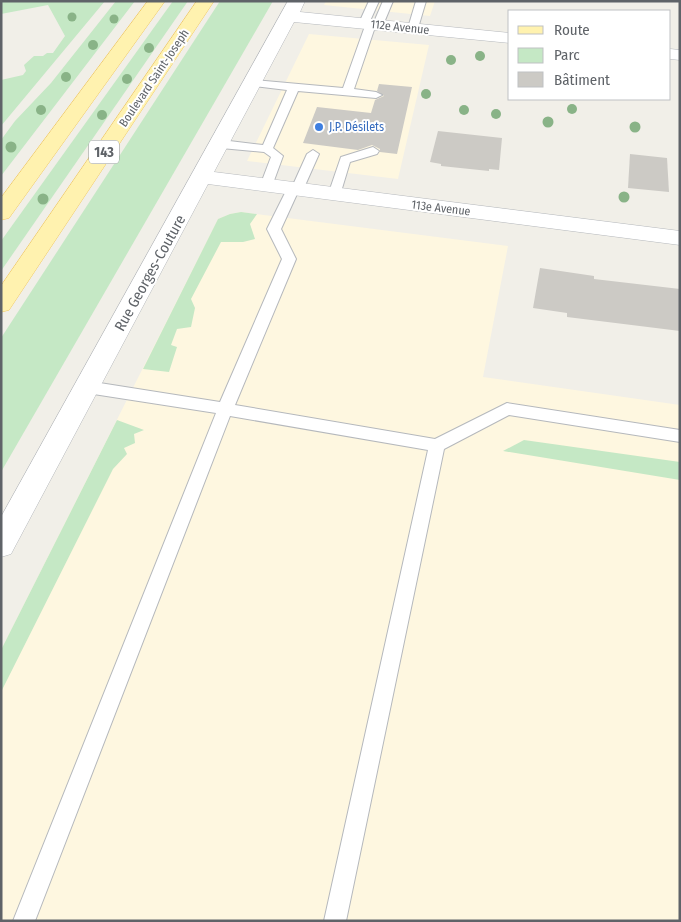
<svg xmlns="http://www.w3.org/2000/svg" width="681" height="922" font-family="'Fira Sans Condensed',sans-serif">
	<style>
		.commercial { fill: #fef7e0 }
		.green { fill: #c5e8c5 }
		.building { fill: #cccac5 }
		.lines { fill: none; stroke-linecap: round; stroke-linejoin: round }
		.service-casing { stroke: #b5b8bc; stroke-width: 2 }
		.minor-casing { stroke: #b5b8bc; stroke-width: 1 }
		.primary-casing { stroke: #f2c960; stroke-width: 1 }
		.service { fill: #fff; fill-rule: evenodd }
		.minor { fill: #fff; fill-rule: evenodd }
		.primary { fill: #fff2af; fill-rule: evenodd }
		.tree { fill: #89b387 }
		.shop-dot { fill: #3f7fe0; stroke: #fff; stroke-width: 2 }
		.labels { text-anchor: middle; stroke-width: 4; stroke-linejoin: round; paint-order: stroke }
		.far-street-label { font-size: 12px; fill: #5f6368; stroke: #fff }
		.far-shop-label { font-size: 12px; fill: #366cbe; stroke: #fff; text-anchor: start }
		.shield { fill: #fff; stroke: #8f9295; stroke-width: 1 }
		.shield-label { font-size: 14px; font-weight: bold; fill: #5f6368 }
		.street-label { font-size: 15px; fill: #5f6368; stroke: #fff }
	</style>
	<rect width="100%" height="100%" fill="#f1efe8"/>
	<g class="commercial">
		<path d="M326,1H435L430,16L324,5Z"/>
		<path d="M309,34L429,45L398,179L247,161Z"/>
		<path d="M241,212L508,246L483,377L680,405V921H1V650L218,219L230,214Z"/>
	</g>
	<g class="green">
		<path d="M1,1H105L1,126V80L23,75L26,71L24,65L34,56H43L47,53H53L65,36L48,5L1,14Z"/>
		<path d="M116,1H135L1,176V140L15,121L51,83Z"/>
		<path d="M173,1H188L1,271V241Z"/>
		<path d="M220,1H273L1,472V338Z"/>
		<path d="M241,212L257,214L250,224L255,239L243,242H221L191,299L195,308L191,327L177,329L171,345L177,347L169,372L143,369L218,219L230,214Z"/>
		<path d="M117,420L144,430L134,434L135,443L124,448L127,454L113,469L1,692V650Z"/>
		<path d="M524,440L680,462V480L503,451Z"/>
	</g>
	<g class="building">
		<path d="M379,84L412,87L397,154L380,152V149L372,145L358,150L303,143L317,107L371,113L375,100L384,96L377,91Z"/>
		<path d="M438,131L502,138L499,170L489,169V171L441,166V164L430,162Z"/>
		<path d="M630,154L667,158L669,192L628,188Z"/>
		<path d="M540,268L594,276V279L680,289V331L567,317V313L533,308Z"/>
	</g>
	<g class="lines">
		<g class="service-casing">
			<g id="service">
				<path d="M369,1H379L370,21L374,22L383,1H393L383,25L382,27H375L354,89L376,92L382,95L376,98L298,91L273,148L283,156L272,186L266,190L262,189L260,186L271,157L264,152L221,148L215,144L221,140L263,145L287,90L253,86L247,83L253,80L343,88L365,26L359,23Z"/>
				<path d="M416,1H426L418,28L413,31L408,28Z"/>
				<path d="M373,147L379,151L377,154L350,162L340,195L338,198H330L328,195L341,157Z"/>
				<path d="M313,150L319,154L303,190L297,194L281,229L296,259L235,405L435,439L507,403L680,430V442L509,415L444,449L346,921H324L428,450L230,416L35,921H13L216,413L87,393L82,391L79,387L82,383L87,381L220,402L282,259L267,229L287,189L293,185L307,154Z"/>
			</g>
		</g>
		<g class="minor-casing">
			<g id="minor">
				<path d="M288,1H305L300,12L510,33V43L294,22L214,172L680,231V245L208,184L11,554L1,557V517Z"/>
				<path d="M670,49L680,50V60L670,59Z"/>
			</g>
		</g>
		<g class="primary-casing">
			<g id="primary">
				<path d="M148,1H165L9,218L1,220V198Z"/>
				<path d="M197,1H214L9,310L1,312V286Z"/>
			</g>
		</g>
		<use href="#service" class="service"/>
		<use href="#minor" class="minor"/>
		<use href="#primary" class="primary"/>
	</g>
	<g class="tree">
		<circle cx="72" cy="17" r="4.5"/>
		<circle cx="114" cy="19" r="4.5"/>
		<circle cx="93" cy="45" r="5"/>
		<circle cx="149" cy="48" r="5"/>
		<circle cx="480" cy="56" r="5"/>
		<circle cx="451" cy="60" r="5"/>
		<circle cx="66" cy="77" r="5"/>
		<circle cx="127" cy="79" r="5"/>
		<circle cx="426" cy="94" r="5"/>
		<circle cx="572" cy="109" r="5"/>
		<circle cx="41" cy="110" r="5"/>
		<circle cx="464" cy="110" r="5"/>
		<circle cx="496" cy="114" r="5"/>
		<circle cx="102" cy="115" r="5"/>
		<circle cx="548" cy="122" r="5.5"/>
		<circle cx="635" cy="127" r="5.5"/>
		<circle cx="11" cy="147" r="5.5"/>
		<circle cx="624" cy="197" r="5.5"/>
		<circle cx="43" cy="199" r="5.5"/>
	</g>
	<circle class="shop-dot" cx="319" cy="127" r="5"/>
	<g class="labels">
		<g class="far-street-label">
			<text transform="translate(400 27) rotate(6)" y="4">112e Avenue</text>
			<text transform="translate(154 78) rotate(-56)" y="4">Boulevard Saint-Joseph</text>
			<text transform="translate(441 208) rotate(7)" y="4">113e Avenue</text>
		</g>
		<g class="far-shop-label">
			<text x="329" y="131">J.P. Désilets</text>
		</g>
		<rect class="shield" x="89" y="140.5" width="30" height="23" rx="4"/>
		<g class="shield-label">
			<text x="104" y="157">143</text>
		</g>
		<g class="street-label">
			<text transform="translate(150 273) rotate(-61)" y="5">Rue Georges-Couture</text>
		</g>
	</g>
	<rect width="681" height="922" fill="none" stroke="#5f6368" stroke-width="5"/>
	<rect x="508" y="10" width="162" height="90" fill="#ffffff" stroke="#bfc1c3"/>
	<rect x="518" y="26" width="25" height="8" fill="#fff2af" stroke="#bfc1c3"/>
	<text x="554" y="35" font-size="15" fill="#5f6368">Route</text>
	<rect x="518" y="48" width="25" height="15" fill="#c5e8c5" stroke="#bfc1c3"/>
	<text x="554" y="60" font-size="15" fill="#5f6368">Parc</text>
	<rect x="518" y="72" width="25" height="15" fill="#cccac5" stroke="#bfc1c3"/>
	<text x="554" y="85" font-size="15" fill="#5f6368">Bâtiment</text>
</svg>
